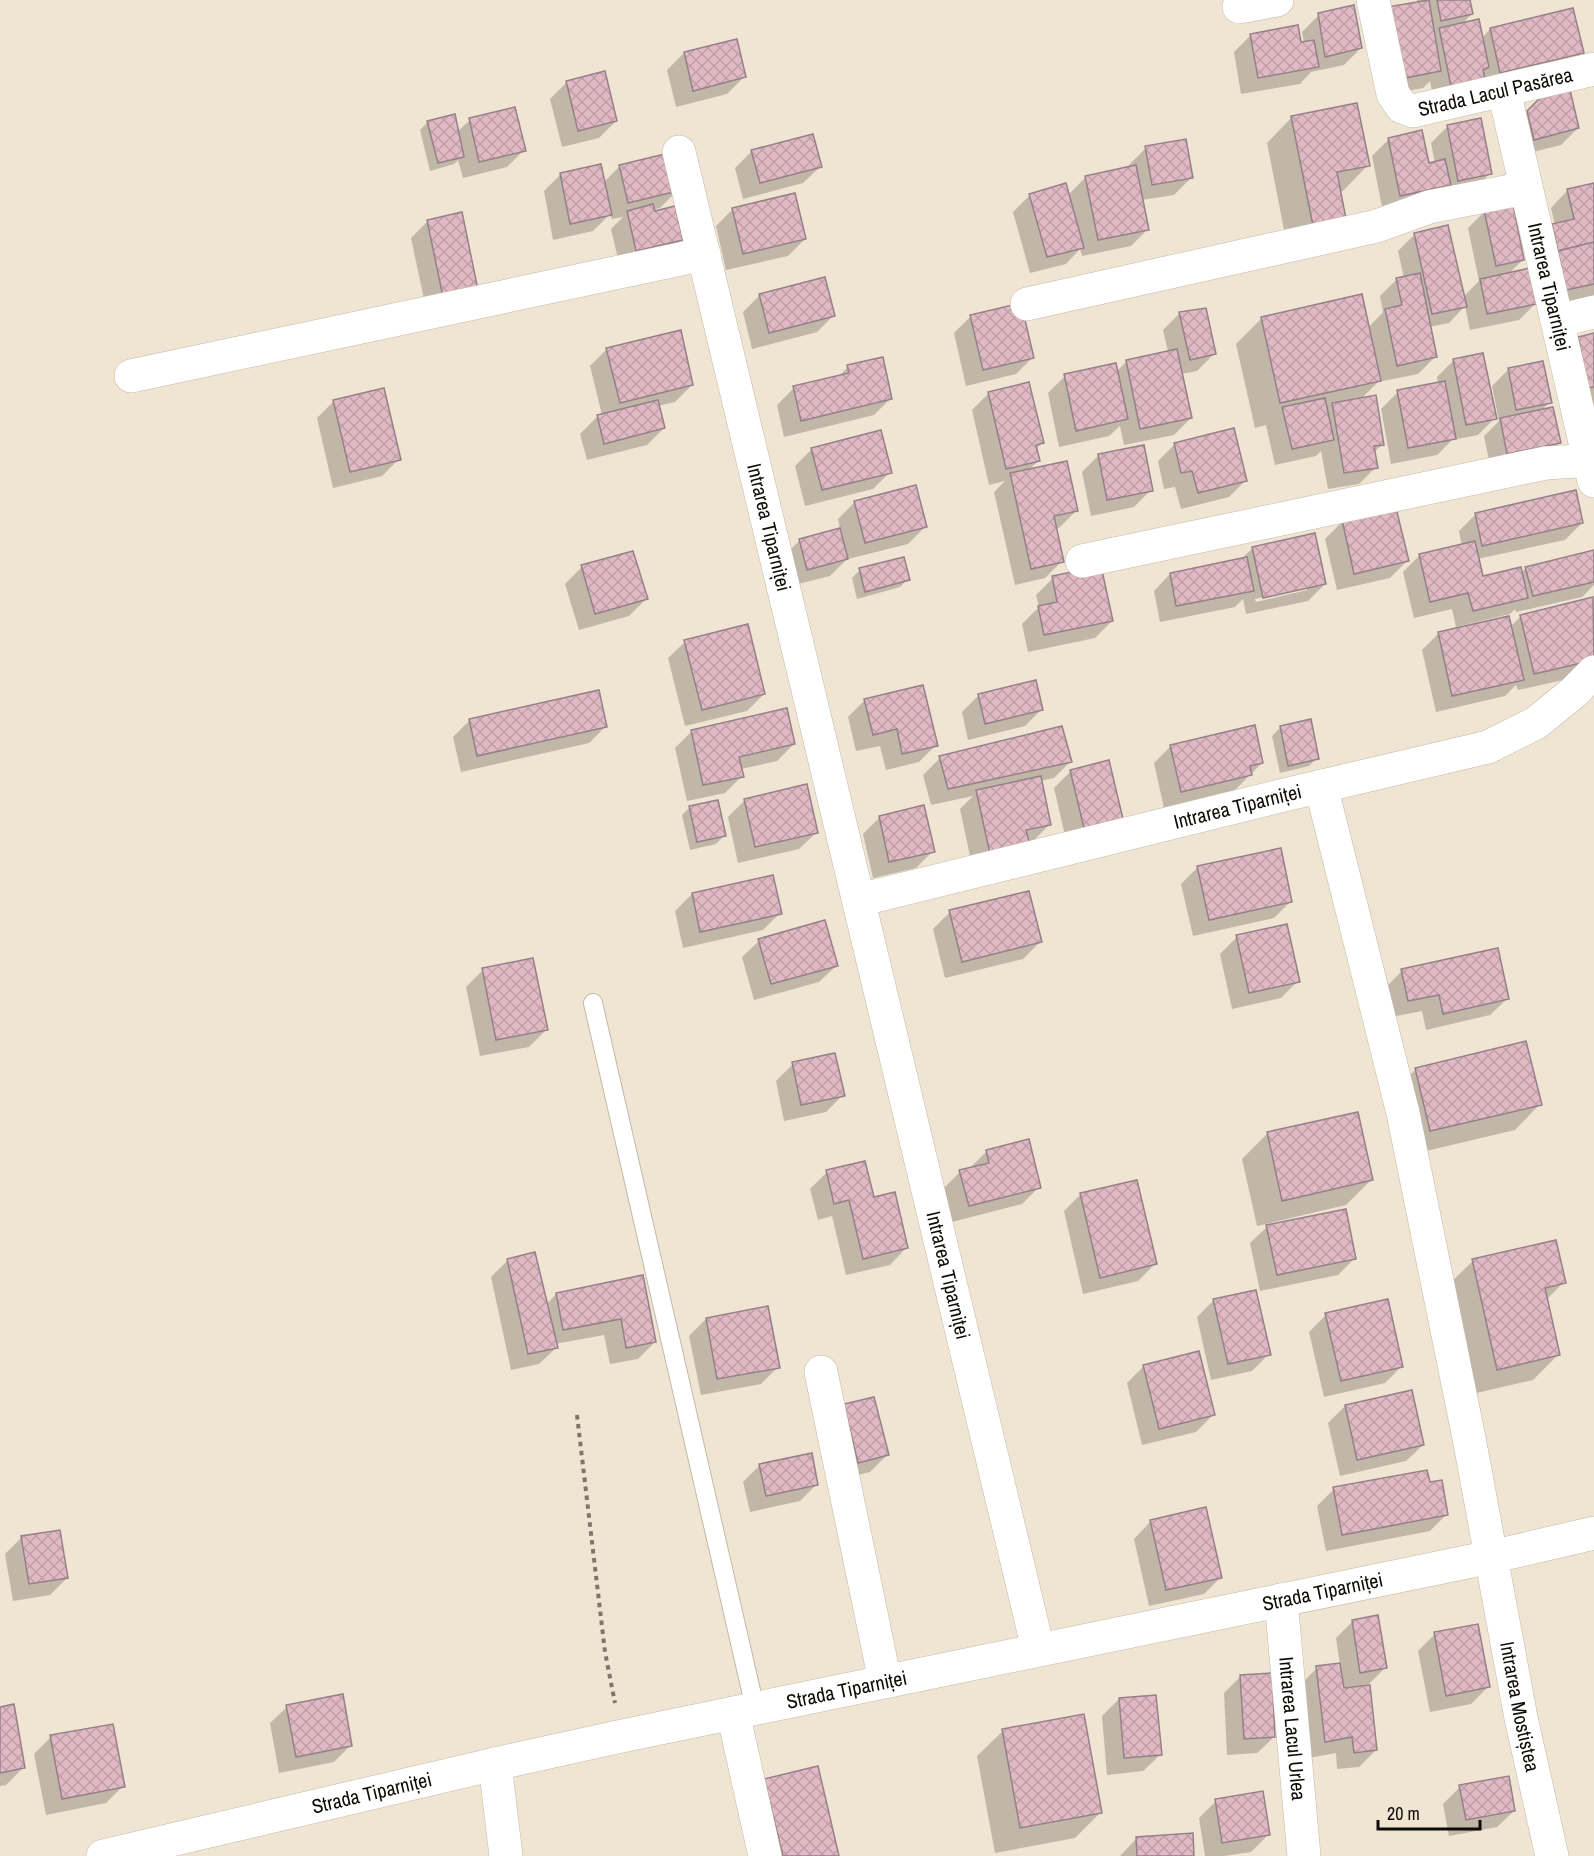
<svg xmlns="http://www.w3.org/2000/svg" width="1594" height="1856" font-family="'Archivo Narrow',sans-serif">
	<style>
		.shadow { fill: #0003; fill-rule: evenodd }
		.building { fill: url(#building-cross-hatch); stroke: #968188; stroke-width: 1.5 }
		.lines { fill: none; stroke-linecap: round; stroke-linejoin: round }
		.lane-casing { stroke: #c3b9a8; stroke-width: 20 }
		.street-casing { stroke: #c3b9a8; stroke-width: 34 }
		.path { stroke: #7d766a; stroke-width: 4; stroke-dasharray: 4.5 4.5; stroke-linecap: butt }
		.lane { stroke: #fff; stroke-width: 18 }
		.street { stroke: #fff; stroke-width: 33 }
		.labels { text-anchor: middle; stroke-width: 6; stroke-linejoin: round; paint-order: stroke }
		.street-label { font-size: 20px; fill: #0f0c06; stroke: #f0e5d3 }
	</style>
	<defs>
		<pattern id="building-cross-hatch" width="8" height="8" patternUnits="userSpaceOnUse" patternTransform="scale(1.5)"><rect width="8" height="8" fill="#e0b9c5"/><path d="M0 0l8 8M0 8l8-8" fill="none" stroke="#bf9ea8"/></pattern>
	</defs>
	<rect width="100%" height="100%" fill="#f0e5d3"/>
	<g class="shadow">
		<path d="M1417,0H1469L1472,14L1461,25L1482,38L1490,29L1582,52L1565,69L1435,107L1430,81L1423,88L1384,95L1417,3Z"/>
		<path d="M1319,15L1361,48L1344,65L1311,72L1300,84L1241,94L1234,52L1251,35L1304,43L1302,32Z"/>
		<path d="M735,41L744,77L727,94L676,107L667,70L684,53Z"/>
		<path d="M567,82L616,121L599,138L562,147L550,99Z"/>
		<path d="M1541,99L1578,128L1561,145L1517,156L1523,117Z"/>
		<path d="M1292,117L1368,165L1343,191L1339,192L1319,244L1288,250L1267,143Z"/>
		<path d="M470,120L524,150L507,167L463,178L458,160L454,164L430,171L420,130L428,122L457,132Z"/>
		<path d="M1448,126L1490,173L1474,190L1383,212L1372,156L1389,139L1428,165L1435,163L1431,143Z"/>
		<path d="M1146,148L1191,178L1174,195L1142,200L1148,229L1131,246L1082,256L1080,249L1066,264L1030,273L1013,212L1030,195H1068L1086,177L1129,168V165Z"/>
		<path d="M752,151L820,167L803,183L743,199L735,168Z"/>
		<path d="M620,166L677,191L660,208L647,211L681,240L664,256L620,267L611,229L623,217L612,219L610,214L593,231L553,240L544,191L561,174L604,182Z"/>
		<path d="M1594,184V296L1549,306L1536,243L1555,225L1551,208L1567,191Z"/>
		<path d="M733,209L805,239L788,256L726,270L716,226Z"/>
		<path d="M1485,211L1523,260L1508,274L1536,303L1519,320L1470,330L1465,306L1449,323L1429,327L1435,357L1418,374L1378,382L1361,399L1383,444L1373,453L1376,467L1359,484L1328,489L1321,451L1316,456L1275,465L1266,425L1255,428L1236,344L1262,318L1368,328L1383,312L1380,296L1397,279L1404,278L1398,251L1415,234L1463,297L1479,281L1468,228Z"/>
		<path d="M428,221L460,306L427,313L411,238Z"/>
		<path d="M760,295L834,315L817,332L752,349L743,312Z"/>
		<path d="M1180,313L1214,354L1197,371L1181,374L1191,418L1174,435L1124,445L1120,426L1109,436L1059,447L1048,393L1065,376L1116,372L1127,361L1168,352L1163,330Z"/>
		<path d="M971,316L1033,357L1016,374L966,386L954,333Z"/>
		<path d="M1594,335V462L1562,355L1579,338Z"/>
		<path d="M607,349L692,385L675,402L658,406L664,428L647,445L587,460L580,434L597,417L602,415L590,366Z"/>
		<path d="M1454,360L1495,418L1478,435L1452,440L1437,455L1391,464L1381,409L1398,392L1438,384L1437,377Z"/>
		<path d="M848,367L891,398L874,415L784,437L777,405L794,388L837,378Z"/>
		<path d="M1509,369L1550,402L1541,411L1559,442L1542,459L1491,470L1484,436L1499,421L1492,386Z"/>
		<path d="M989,393L1042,443L1036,449L1039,460L1028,471L1076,511L1059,528L1055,529L1062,561L1045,578L1015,585L994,492L1005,481L989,485L972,410Z"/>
		<path d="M334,401L399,459L382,476L333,488L317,418Z"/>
		<path d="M1175,444L1246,480L1229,497L1181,509L1175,487L1164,489L1158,461Z"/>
		<path d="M812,449L890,472L873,489L805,506L795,466Z"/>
		<path d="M1099,455L1151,490L1134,507L1091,516L1082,472Z"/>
		<path d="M855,502L925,527L908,544L848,559V558L830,576L790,586L783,557L800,540L840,530L838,519Z"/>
		<path d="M1476,514L1582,523L1565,540L1477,559L1481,578L1521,573L1526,568L1594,558V585L1582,597L1516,612L1515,609L1510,614L1456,627L1452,609L1414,618L1403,572L1420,555L1462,546L1459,531Z"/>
		<path d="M1342,522L1407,561L1390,578L1337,590L1325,539Z"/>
		<path d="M1253,548L1325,584L1308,601L1246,614L1243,599L1235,607L1160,622L1154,591L1170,574L1240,560ZM1307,587V590L1256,602L1255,599Z"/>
		<path d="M582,567L646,599L629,616L579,630L565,584Z"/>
		<path d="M860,570L908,579L900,587L857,599L852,578Z"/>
		<path d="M1053,578L1112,621L1095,638L1028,652L1022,624L1039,607L1036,595Z"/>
		<path d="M1592,599L1594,606V658L1572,678L1518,690L1516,685L1505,696L1436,712L1422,650L1439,633L1510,627L1521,616Z"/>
		<path d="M685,642L764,694L747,711L685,726L668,658Z"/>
		<path d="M979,695L1042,709L1025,726L968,740L962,712Z"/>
		<path d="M865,700L936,745L919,762L886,770L880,746L856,751L848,717Z"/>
		<path d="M470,720L605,727L589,743L461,772L453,737Z"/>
		<path d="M1280,728L1317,758L1309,766L1280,773L1272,736Z"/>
		<path d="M692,731L794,744L777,761L741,769L742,776L725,793L687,801L675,748Z"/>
		<path d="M1171,746L1262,763L1234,791L1164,808L1154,763Z"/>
		<path d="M940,758L1071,761L1054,778L1040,781L1050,824L1033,841L973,870L960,809L973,796L931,805L923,775Z"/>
		<path d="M1071,771L1105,835L1067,844L1054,788Z"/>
		<path d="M745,800L816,833L799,849L738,863L728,817Z"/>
		<path d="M690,807L724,836L716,844L690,850L682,815Z"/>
		<path d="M880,817L933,851L916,868L873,878L863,834Z"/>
		<path d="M1198,867L1291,901L1274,918L1193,936L1181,884Z"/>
		<path d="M692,894L780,913L763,930L683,948L675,911Z"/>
		<path d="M950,912L1040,942L1023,959L945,978L933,929Z"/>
		<path d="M1237,937L1298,981L1281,998L1232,1009L1220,954Z"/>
		<path d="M759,941L836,966L819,982L754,1000L742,957Z"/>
		<path d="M483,970L546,1030L529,1047L480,1056L466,987Z"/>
		<path d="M1402,971L1507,999L1490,1015L1426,1030L1422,1011L1391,1017L1385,988Z"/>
		<path d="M793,1064L843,1095L826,1112L784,1121L776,1081Z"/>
		<path d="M1415,1070L1540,1104L1515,1130L1405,1156L1390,1095Z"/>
		<path d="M1267,1134L1371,1180L1346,1205L1257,1226L1242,1159Z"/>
		<path d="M987,1151L1039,1187L1022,1204L952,1222L943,1189L960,1172L970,1168Z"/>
		<path d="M827,1172L906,1248L890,1265L846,1275L832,1216L818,1220L810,1189Z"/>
		<path d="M1081,1194L1155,1264L1138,1281L1083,1294L1064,1211Z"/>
		<path d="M1268,1226L1355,1258L1338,1275L1260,1291L1250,1243Z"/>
		<path d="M508,1260L546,1305L556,1294L642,1277L655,1342L638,1359L610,1364L604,1335L555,1344L556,1348L539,1364L511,1370L491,1277Z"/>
		<path d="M1473,1261L1564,1282L1546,1300L1558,1355L1533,1380L1472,1394L1447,1286Z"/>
		<path d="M1214,1300L1269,1354L1252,1371L1211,1380L1197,1317Z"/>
		<path d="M1326,1315L1402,1366L1385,1383L1324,1397L1309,1332Z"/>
		<path d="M706,1319L778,1367L761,1384L701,1395L689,1336Z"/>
		<path d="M1144,1366L1213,1415L1196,1432L1142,1445L1127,1383Z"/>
		<path d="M845,1406L887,1455L870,1472L841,1479Z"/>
		<path d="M1345,1406L1423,1445L1406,1461L1340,1476L1328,1423Z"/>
		<path d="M760,1465L817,1484L800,1501L750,1512L743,1482Z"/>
		<path d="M1428,1483L1447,1514L1430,1531L1326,1551L1317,1506L1334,1489Z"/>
		<path d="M1150,1522L1221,1577L1204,1594L1149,1606L1134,1539Z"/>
		<path d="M22,1537L67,1578L50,1595L13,1601L5,1554Z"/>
		<path d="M1353,1621L1385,1668L1368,1685L1376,1750L1359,1767L1337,1769L1336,1753L1309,1758L1300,1685L1317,1668L1340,1665L1336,1638Z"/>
		<path d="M1435,1634L1488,1687L1471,1704L1430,1712L1418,1651Z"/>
		<path d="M1241,1676L1274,1737L1257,1753L1227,1755L1224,1693Z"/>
		<path d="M1119,1699L1160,1755L1143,1771L1107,1775L1102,1716Z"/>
		<path d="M287,1707L351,1745L334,1762L279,1773L270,1723Z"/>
		<path d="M0,1708L23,1768L6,1785L0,1786Z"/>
		<path d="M1003,1731L1100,1813L1075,1838L995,1853L977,1756Z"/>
		<path d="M51,1737L123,1786L106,1803L46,1815L34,1754Z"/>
		<path d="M765,1780L838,1856H752Z"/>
		<path d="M1460,1787L1514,1811L1497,1827L1449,1836L1443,1804Z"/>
		<path d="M1216,1801L1268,1835L1251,1852L1224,1856H1205L1199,1818Z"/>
		<path d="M1137,1838L1193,1856H1120Z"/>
	</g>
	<g class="building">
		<path d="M1429,0L1441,71L1400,79L1387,7Z"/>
		<path d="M1437,0H1470L1473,14L1441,21Z"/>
		<path d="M1354,5L1362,48L1325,57L1318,13Z"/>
		<path d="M1573,8L1584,53L1500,73L1490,28Z"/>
		<path d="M1479,19L1489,67L1483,70L1486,84L1452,91L1439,28Z"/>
		<path d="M1298,25L1301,42L1314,40L1319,67L1258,78L1250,34Z"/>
		<path d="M737,39L746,77L693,91L684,52Z"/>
		<path d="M605,71L617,121L578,131L566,81Z"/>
		<path d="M1570,90L1579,128L1534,140L1527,111L1540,98Z"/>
		<path d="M1357,103L1370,166L1337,172L1346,219L1313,226L1291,116Z"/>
		<path d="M515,107L526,151L479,162L469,118Z"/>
		<path d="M455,114L464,157L438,163L427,121Z"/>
		<path d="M1481,118L1492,174L1458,181L1447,125Z"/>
		<path d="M1422,130L1429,163L1445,159L1451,185L1400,196L1388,138Z"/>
		<path d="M813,134L822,167L760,183L751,150Z"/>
		<path d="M1186,139L1193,178L1152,185L1145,146Z"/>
		<path d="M669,153L678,191L628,203L619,165Z"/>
		<path d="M601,164L612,215L570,224L560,173Z"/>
		<path d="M1136,165L1149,230L1098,240L1085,176Z"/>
		<path d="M1066,183L1084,248L1047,257L1029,194Z"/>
		<path d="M1594,183V242L1558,251L1552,224L1574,219L1567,189Z"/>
		<path d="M795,193L806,239L743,254L732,208Z"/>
		<path d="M653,204L655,211L675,206L683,240L636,251L627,211Z"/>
		<path d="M1513,204L1524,260L1496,266L1484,210Z"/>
		<path d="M462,212L478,290L443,297L427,220Z"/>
		<path d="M1448,225L1467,307L1432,314L1414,233Z"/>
		<path d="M1594,242V284L1566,290L1558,251Z"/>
		<path d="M1530,268L1537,304L1487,314L1480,279Z"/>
		<path d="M1420,273L1437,357L1397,366L1385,309L1402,305L1396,278Z"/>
		<path d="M825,277L835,316L769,333L759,294Z"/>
		<path d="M1362,294L1381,381L1280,403L1261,317Z"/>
		<path d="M1021,303L1034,358L983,370L970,315Z"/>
		<path d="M1206,308L1216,354L1190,360L1179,312Z"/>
		<path d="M681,330L693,385L620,403L606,348Z"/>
		<path d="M1594,333V387L1588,388L1578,337Z"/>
		<path d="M1177,349L1192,418L1140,429L1126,360Z"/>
		<path d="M1483,353L1497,419L1466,425L1453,359Z"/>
		<path d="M883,357L892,399L801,421L793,386L849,373L847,365Z"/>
		<path d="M1543,361L1552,403L1516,410L1508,368Z"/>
		<path d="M1116,363L1128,419L1076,431L1064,374Z"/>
		<path d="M1445,381L1456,439L1408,448L1397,390Z"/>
		<path d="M1029,382L1044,443L1036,445L1040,461L1006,469L988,392Z"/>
		<path d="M384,388L401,460L350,472L333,400Z"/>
		<path d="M1376,395L1384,445L1374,446L1378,468L1344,473L1332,403Z"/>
		<path d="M1325,398L1334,440L1292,449L1282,407Z"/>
		<path d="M658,400L665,428L604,444L597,415Z"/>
		<path d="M1553,407L1561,443L1507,454L1500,418Z"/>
		<path d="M1234,428L1247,481L1198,493L1192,471L1181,473L1174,443Z"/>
		<path d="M881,430L892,473L822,490L811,448Z"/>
		<path d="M1144,445L1153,491L1107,500L1098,454Z"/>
		<path d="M1067,461L1078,511L1054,516L1064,562L1031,569L1010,473Z"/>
		<path d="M916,485L927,527L865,543L854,501Z"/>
		<path d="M1576,490L1583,523L1482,546L1475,513Z"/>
		<path d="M1396,508L1409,561L1354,574L1342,520Z"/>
		<path d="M840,528L848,559L807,570L799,539Z"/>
		<path d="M1315,533L1326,584L1263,598L1252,547Z"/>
		<path d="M1475,541L1483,576L1521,567L1528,598L1473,611L1468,593L1430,602L1419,554Z"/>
		<path d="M1594,550V582L1533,596L1525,567Z"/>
		<path d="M633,551L648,599L595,614L581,565Z"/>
		<path d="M904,557L910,580L865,592L859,568Z"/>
		<path d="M1247,557L1254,591L1176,606L1170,573Z"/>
		<path d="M1101,566L1113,621L1044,635L1038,606L1057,602L1052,576Z"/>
		<path d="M1593,597L1594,658L1590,661L1534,674L1520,615Z"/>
		<path d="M1509,616L1524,680L1452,696L1438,632Z"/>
		<path d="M748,624L765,694L702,710L684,640Z"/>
		<path d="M1036,680L1043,710L985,724L978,694Z"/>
		<path d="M923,685L938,746L902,754L897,729L873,735L864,699Z"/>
		<path d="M599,690L607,727L477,756L469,719Z"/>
		<path d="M787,708L795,744L739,757L744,777L703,785L691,730Z"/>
		<path d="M1311,719L1319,759L1288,766L1280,726Z"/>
		<path d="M1255,725L1263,763L1250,766L1252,775L1181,792L1170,745Z"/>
		<path d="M1062,726L1072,762L948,789L939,756Z"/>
		<path d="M1109,760L1123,819L1084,828L1070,770Z"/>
		<path d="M1041,776L1051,825L1026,830L1030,845L990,854L976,790Z"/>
		<path d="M807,784L818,833L755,847L744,799Z"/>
		<path d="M718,800L726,836L697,842L689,806Z"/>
		<path d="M924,805L935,852L889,862L879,816Z"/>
		<path d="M1281,848L1292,902L1209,920L1197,866Z"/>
		<path d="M773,875L782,914L700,932L692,893Z"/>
		<path d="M1029,891L1042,942L962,962L949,910Z"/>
		<path d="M825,920L838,966L771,984L758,939Z"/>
		<path d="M1287,924L1300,982L1249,993L1236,935Z"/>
		<path d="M1498,948L1509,999L1443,1014L1439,995L1408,1001L1401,969Z"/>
		<path d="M533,958L548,1030L496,1040L482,968Z"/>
		<path d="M1526,1041L1542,1105L1430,1131L1415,1068Z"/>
		<path d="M835,1053L845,1096L801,1105L792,1062Z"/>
		<path d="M1358,1112L1373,1180L1282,1201L1267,1132Z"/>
		<path d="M1029,1139L1041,1188L969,1206L959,1170L989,1163L986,1150Z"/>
		<path d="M865,1161L874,1197L895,1192L908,1248L863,1259L849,1200L834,1204L826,1170Z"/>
		<path d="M1137,1180L1157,1264L1100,1278L1080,1193Z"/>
		<path d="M1346,1209L1356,1259L1277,1275L1266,1225Z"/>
		<path d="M1556,1240L1566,1283L1545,1288L1560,1355L1497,1370L1472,1259Z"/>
		<path d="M535,1252L558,1348L528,1354L507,1259Z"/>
		<path d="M643,1275L656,1342L626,1348L621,1319L563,1330L556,1293Z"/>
		<path d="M1256,1290L1271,1355L1228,1364L1213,1299Z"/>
		<path d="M1388,1299L1403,1367L1341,1381L1325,1313Z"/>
		<path d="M768,1306L780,1368L717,1379L706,1318Z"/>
		<path d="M1199,1351L1215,1415L1159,1429L1143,1365Z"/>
		<path d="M1412,1390L1424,1445L1357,1460L1345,1405Z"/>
		<path d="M874,1397L889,1455L858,1463L844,1404Z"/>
		<path d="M812,1453L818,1485L766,1496L759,1464Z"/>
		<path d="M1427,1470L1430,1482L1442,1480L1448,1515L1342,1535L1333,1487Z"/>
		<path d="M1206,1507L1222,1578L1166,1590L1150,1520Z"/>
		<path d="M60,1530L68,1578L29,1584L21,1536Z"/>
		<path d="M1378,1615L1387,1668L1360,1673L1352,1620Z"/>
		<path d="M1478,1624L1490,1687L1446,1696L1434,1632Z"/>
		<path d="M1340,1663L1344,1688L1370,1685L1377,1750L1354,1753L1352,1737L1325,1742L1316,1666Z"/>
		<path d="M1272,1673L1275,1737L1244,1739L1240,1675Z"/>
		<path d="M343,1694L352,1746L296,1757L286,1705Z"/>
		<path d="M1156,1695L1162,1755L1124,1758L1119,1698Z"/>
		<path d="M14,1704L25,1768L0,1773V1707Z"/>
		<path d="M1084,1714L1102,1813L1020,1828L1002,1729Z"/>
		<path d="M113,1724L125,1787L62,1799L50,1735Z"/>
		<path d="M818,1766L839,1856H783L764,1779Z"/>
		<path d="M1509,1776L1515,1811L1466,1820L1459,1785Z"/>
		<path d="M1263,1791L1270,1835L1222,1843L1215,1799Z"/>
		<path d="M1193,1833L1194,1856H1137L1136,1837Z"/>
	</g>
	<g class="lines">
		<g class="lane-casing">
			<path id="lane" d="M593,1003L755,1708"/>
		</g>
		<g class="street-casing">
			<g id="street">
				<path id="s1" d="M1373,0L1393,94L1402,107L1413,111L1594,69"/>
				<path d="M1239,7L1277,0"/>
				<path id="s2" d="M1504,91L1594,481"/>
				<path id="s3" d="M679,152L1038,1649"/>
				<path d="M1027,304L1377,226L1429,207L1526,188"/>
				<path d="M1557,321L1594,312"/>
				<path d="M131,376L704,254"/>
				<path d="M1082,561L1546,463L1594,460"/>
				<path id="s4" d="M1321,786L1403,1113L1469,1438L1521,1718L1552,1856"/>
				<path id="s5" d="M859,900L1280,796L1488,747L1536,723L1574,692L1594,672"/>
				<path d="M821,1372L885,1681"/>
				<path id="s6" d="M1281,1600L1304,1856"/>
				<path d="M733,1713L765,1856"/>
				<path d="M495,1764L506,1856"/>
				<path id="s7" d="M103,1856L495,1764L622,1736L1491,1557L1594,1533"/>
			</g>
		</g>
		<path class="path" d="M577,1415L605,1652L615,1703"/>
		<use href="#lane" class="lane"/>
		<use href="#street" class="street"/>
	</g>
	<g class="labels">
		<g class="street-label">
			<text dy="7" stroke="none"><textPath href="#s1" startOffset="208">Strada Lacul Pasărea</textPath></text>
			<text dy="7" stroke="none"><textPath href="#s2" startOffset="201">Intrarea Tiparniței</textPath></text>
			<text dy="7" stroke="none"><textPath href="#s3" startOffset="386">Intrarea Tiparniței</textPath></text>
			<text dy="7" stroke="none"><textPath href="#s5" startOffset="390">Intrarea Tiparniței</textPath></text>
			<text dy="7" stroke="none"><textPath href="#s3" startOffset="1155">Intrarea Tiparniței</textPath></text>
			<text dy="7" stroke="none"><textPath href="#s7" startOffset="1248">Strada Tiparniței</textPath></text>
			<text dy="7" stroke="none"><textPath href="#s7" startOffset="762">Strada Tiparniței</textPath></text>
			<text dy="7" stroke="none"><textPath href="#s4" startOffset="942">Intrarea Mostiștea</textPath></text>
			<text dy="7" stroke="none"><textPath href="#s6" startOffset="129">Intrarea Lacul Urlea</textPath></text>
			<text dy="7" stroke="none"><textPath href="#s7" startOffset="276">Strada Tiparniței</textPath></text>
		</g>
	</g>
	<path d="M1378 1820v9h102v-9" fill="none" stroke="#0f0c06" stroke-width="3"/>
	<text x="1387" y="1820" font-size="18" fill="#0f0c06" stroke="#f0e5d3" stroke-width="4.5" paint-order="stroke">20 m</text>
</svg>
